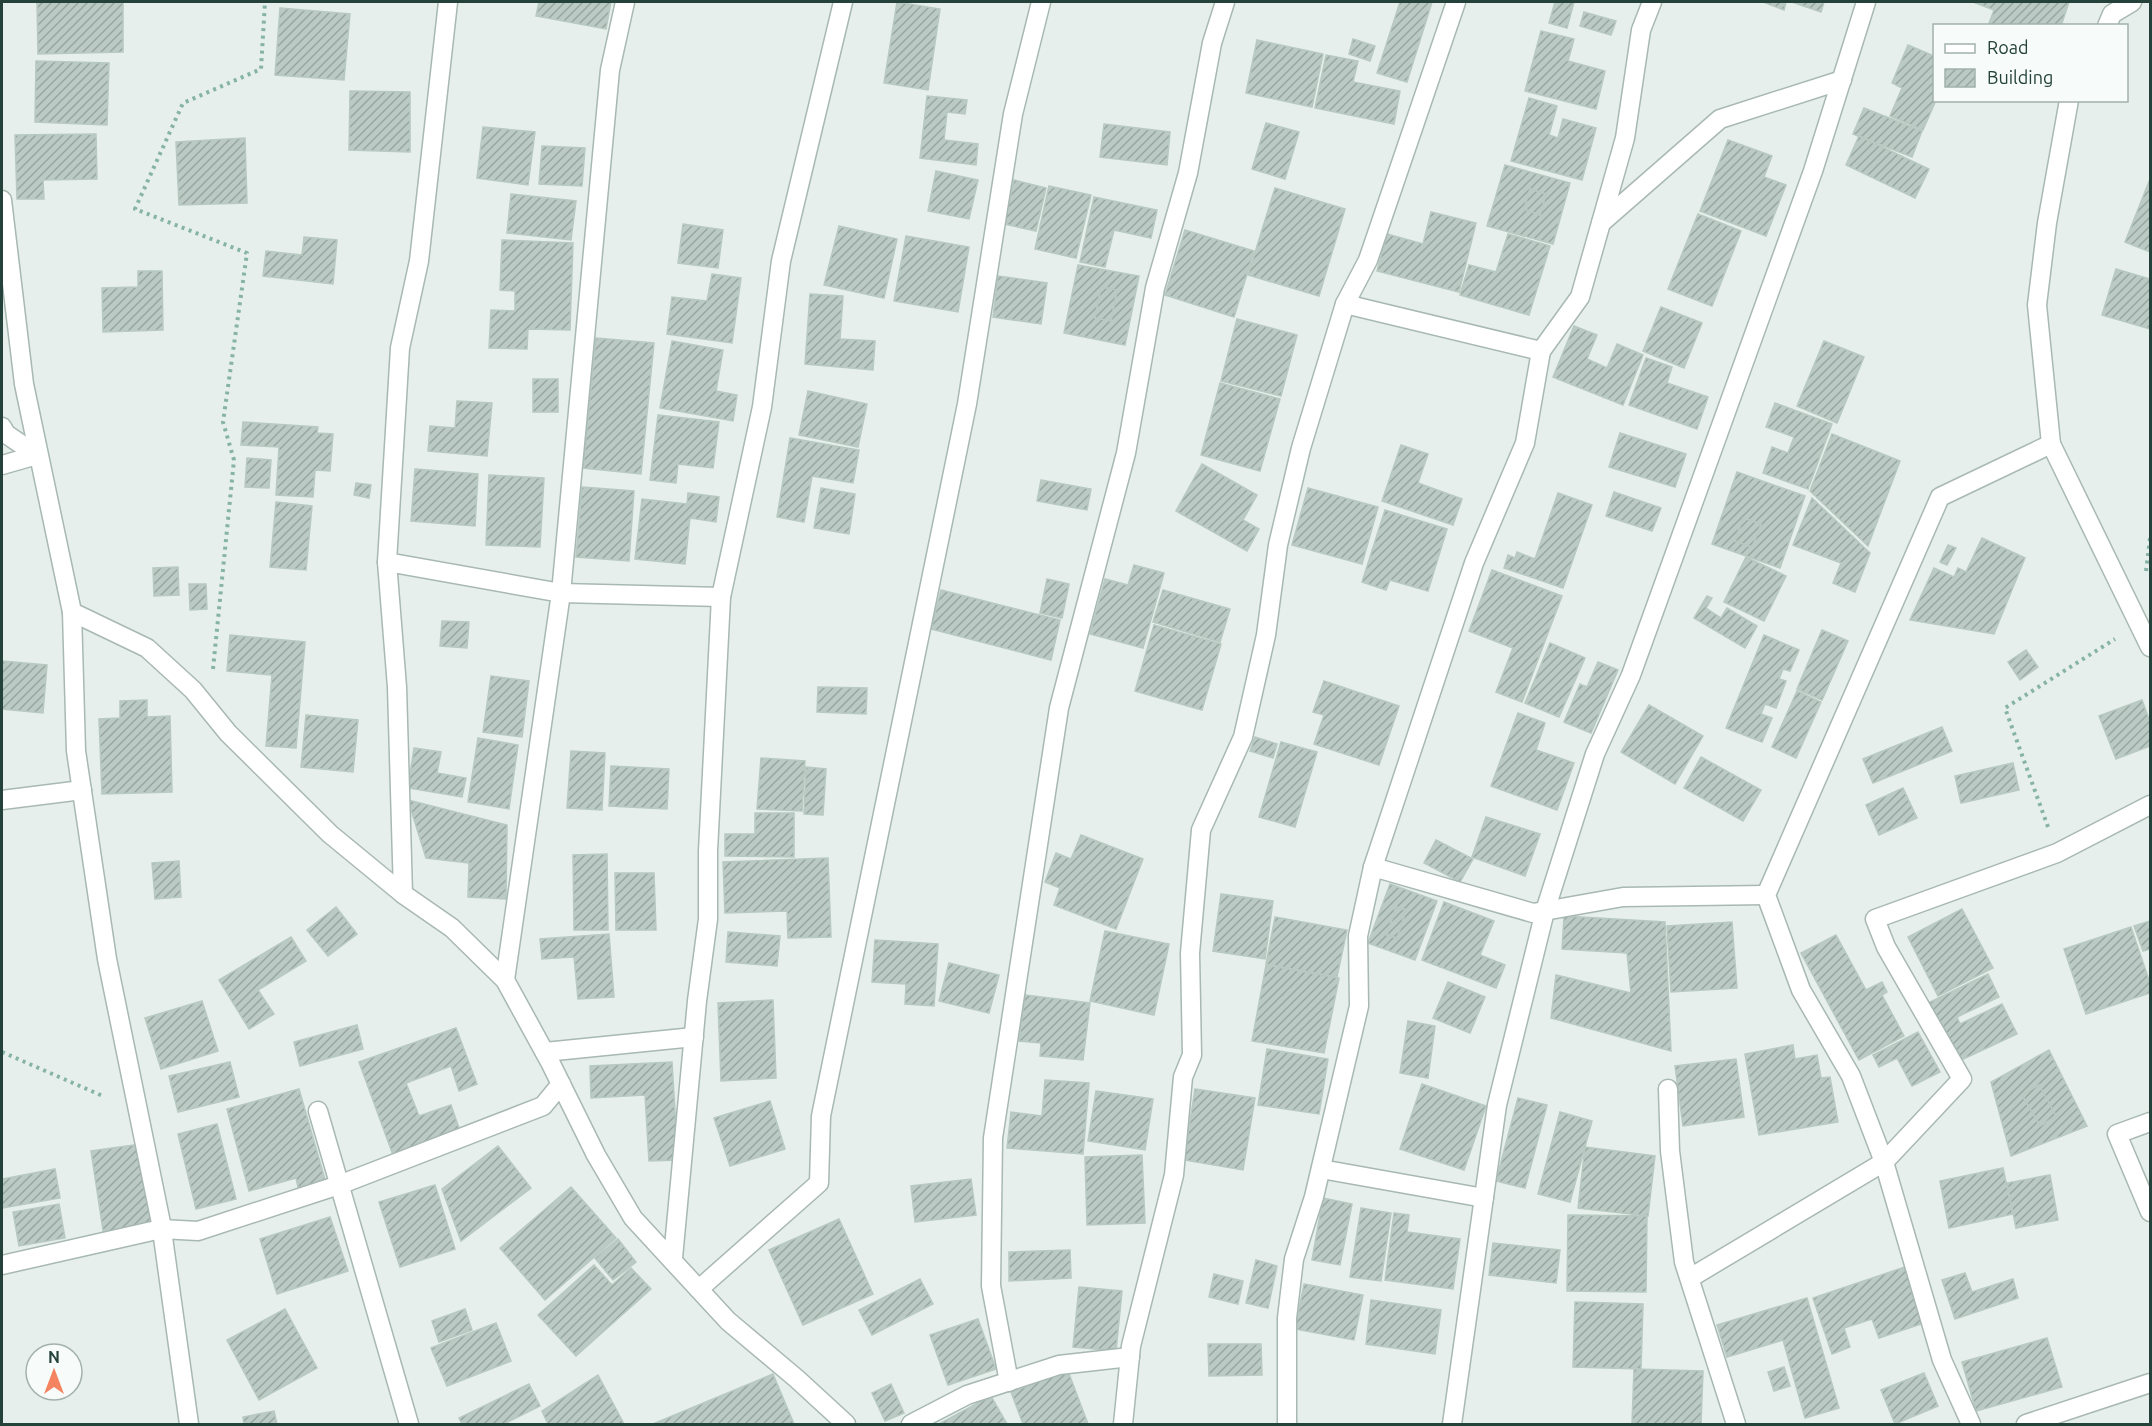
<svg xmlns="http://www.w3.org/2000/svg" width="2152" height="1426" font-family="Ubuntu,sans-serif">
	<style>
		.building { fill: url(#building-hatch); stroke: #b8c9c2; stroke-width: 1.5; fill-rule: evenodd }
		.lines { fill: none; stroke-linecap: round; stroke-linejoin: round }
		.street-casing { stroke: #a8b8b2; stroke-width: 21 }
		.path { stroke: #86b3a5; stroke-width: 4; stroke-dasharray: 3 4.5; stroke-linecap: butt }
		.street { stroke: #fff; stroke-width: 18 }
	</style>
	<defs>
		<pattern id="building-hatch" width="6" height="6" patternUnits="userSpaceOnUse" patternTransform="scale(1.5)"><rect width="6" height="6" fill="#bbcac4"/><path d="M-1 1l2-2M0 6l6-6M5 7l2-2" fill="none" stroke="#98a6a0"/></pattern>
	</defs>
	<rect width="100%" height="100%" fill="#e6efeb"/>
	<g class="building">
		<path d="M37,2H123V52L38,54Z"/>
		<path d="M539,2H611L606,29L536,16Z"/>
		<path d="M897,2L940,9L928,90L884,83Z"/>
		<path d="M1400,2H1432L1407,82L1377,73Z"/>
		<path d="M1555,2H1574L1567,28L1549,23Z"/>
		<path d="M1763,2H1786L1784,10Z"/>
		<path d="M1792,2H1824L1821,12Z"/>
		<path d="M1973,2H2069L2061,26H1988L1994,10Z"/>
		<path d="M280,8L350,14L344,80L275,75Z"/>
		<path d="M1584,12L1616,21L1611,35L1580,26Z"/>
		<path d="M1541,31L1574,39L1568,61L1605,71L1596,109L1525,91Z"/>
		<path d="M1353,39L1375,46L1370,61L1349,54Z"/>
		<path d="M1257,40L1323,54L1312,107L1246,93Z"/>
		<path d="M1908,45L1934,56L1936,100L1923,130L1890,116L1902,88L1892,83Z"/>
		<path d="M1326,55L1358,61L1353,82L1400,91L1394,124L1315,108Z"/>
		<path d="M36,61L109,63L107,125L35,122Z"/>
		<path d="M350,91L410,92V152L349,150Z"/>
		<path d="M927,96L967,100L965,114L947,112L944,140L978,144L976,165L920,158Z"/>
		<path d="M1529,98L1557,106L1549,135L1558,138L1563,119L1596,128L1582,180L1511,161Z"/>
		<path d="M1864,108L1922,131L1912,157L1853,134Z"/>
		<path d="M1266,123L1299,132L1285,179L1252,169Z"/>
		<path d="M1104,124L1170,132L1167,165L1100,157Z"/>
		<path d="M483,127L535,132L528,185L477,178Z"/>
		<path d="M96,134L97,179L43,180L44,199H17L15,135Z"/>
		<path d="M1859,136L1929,169L1915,198L1846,165Z"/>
		<path d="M245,138L247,203L179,205L176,142Z"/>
		<path d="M1728,140L1772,156L1764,177L1786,185L1766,236L1700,211Z"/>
		<path d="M542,146L585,148L582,186L539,184Z"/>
		<path d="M1505,165L1570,183L1553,244L1487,226ZM1530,189L1546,194L1540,215L1524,209Z"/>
		<path d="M936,171L978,180L969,219L928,211Z"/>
		<path d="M2150,179V252L2125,242Z"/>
		<path d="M1014,180L1046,188L1036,231L1004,224Z"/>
		<path d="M1049,186L1091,195L1076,258L1035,249Z"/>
		<path d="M1275,188L1345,209L1319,296L1248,275Z"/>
		<path d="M1530,189L1546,194L1540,215L1524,209Z"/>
		<path d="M511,194L576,201L571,240L507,233Z"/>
		<path d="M1094,197L1157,210L1151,238L1114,230L1105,267L1080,262Z"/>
		<path d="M1431,212L1476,223L1459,292L1377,271L1387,234L1423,244Z"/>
		<path d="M1698,214L1741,231L1712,306L1668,289Z"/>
		<path d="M683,224L723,230L718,268L678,263Z"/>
		<path d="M839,226L897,239L884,298L824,285Z"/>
		<path d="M1185,230L1254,251L1234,317L1165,295Z"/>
		<path d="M1508,234L1550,246L1529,315L1460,295L1469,265L1496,272Z"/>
		<path d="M906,236L969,247L958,312L894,301Z"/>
		<path d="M304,237L337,240L333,284L263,276L266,251L302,255Z"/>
		<path d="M502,240L573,243L570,330L528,329L527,349L489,348L491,310L515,311V291L500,290Z"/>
		<path d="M1078,265L1139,276L1125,345L1064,333ZM1101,287L1117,290L1111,321L1095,318Z"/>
		<path d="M2116,269L2150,279V329L2102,315Z"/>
		<path d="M138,271H162L163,330L103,332L102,288L138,287Z"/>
		<path d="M712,274L741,278L732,343L667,334L672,297L707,301Z"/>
		<path d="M998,276L1047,283L1041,324L993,317Z"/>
		<path d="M1101,287L1117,290L1111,321L1095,318Z"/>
		<path d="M810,294L843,296L840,339L875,341L873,370L805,364Z"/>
		<path d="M1661,307L1702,323L1684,368L1643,351Z"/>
		<path d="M1237,319L1297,335L1281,396L1221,381Z"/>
		<path d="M1574,326L1597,335L1587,359L1607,368L1617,344L1643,355L1623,405L1553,377Z"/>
		<path d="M596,338L654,343L641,474L583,468Z"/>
		<path d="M672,341L723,350L716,391L737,395L733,421L660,408Z"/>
		<path d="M1824,341L1864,357L1837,423L1797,406Z"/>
		<path d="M1646,358L1672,367L1667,383L1708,397L1697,429L1629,405Z"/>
		<rect x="533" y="379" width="25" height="33"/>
		<path d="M1220,383L1280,399L1260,471L1201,455Z"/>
		<path d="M808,391L867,404L858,447L799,435Z"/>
		<path d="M457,401L492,403L487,456L428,451L430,426L455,428Z"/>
		<path d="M1775,403L1832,424L1808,489L1763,473L1772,447L1788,453L1794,437L1766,427Z"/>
		<path d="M658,415L719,422L713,468L678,464L676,483L650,480Z"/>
		<path d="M243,422L318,427L317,433L333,434L330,471L315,470L313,497L276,495L279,447L241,445Z"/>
		<path d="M1620,433L1686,454L1675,487L1609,467Z"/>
		<path d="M1832,434L1900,461L1868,546L1810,491Z"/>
		<path d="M790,438L859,450L853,483L812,476L804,522L777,517Z"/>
		<path d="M1401,445L1428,454L1418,483L1462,499L1453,525L1382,501Z"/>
		<path d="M247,458L271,460L269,488L245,487Z"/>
		<path d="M1202,464L1257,495L1243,520L1259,529L1247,551L1176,511Z"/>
		<path d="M415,469L478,474L475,526L411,521Z"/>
		<path d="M1737,472L1805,496L1780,568L1712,544ZM1743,518L1761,524L1752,547L1735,541Z"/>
		<path d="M489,475L544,478L540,547L486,545Z"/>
		<path d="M1041,480L1091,489L1087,510L1037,501Z"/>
		<path d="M356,483L371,485L369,498L354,495Z"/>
		<path d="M582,487L634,491L629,561L576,557Z"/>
		<path d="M821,488L855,494L849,534L814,528Z"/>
		<path d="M1308,488L1378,507L1362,564L1292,545Z"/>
		<path d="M1614,492L1661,508L1652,531L1606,516Z"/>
		<path d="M688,493L719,497L716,522L690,518L685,564L635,559L642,499L687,504Z"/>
		<path d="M1558,493L1592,505L1563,588L1504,568L1508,555L1515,558L1517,552L1535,559Z"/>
		<path d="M1812,498L1870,553L1855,592L1833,583L1841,563L1793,545Z"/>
		<path d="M276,502L312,506L306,570L270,567Z"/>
		<path d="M1385,510L1447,529L1428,591L1390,580L1386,590L1362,582Z"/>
		<path d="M1743,518L1761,524L1752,547L1735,541Z"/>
		<path d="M1982,538L2025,558L1994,634L1910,620L1934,568L1954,577L1958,568L1966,572Z"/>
		<path d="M1948,545L1956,548L1947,565L1940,562Z"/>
		<path d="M1746,557L1786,576L1764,621L1724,602Z"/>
		<path d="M1134,565L1164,573L1143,648L1090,634L1105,579L1128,585Z"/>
		<path d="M178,567L179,595L154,596L153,568Z"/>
		<path d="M1492,570L1562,596L1522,702L1496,692L1513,648L1469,631Z"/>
		<path d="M1047,579L1069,584L1062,618L1040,613Z"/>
		<path d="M189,584H206L207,609L190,610Z"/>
		<path d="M941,590L1060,620L1051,660L931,629Z"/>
		<path d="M1163,590L1230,609L1220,642L1153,622Z"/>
		<path d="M1707,596L1712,598L1706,608L1721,618L1727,608L1757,626L1745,648L1694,618Z"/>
		<path d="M442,621L469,622L467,648L440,646Z"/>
		<path d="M1154,625L1221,644L1202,710L1135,691Z"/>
		<path d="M1822,630L1848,641L1822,700L1797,689Z"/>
		<path d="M230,635L305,642L296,748L266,746L272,675L227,671Z"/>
		<path d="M1764,635L1799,650L1790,671L1783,669L1779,679L1786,681L1776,708L1765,704L1761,714L1772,718L1762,742L1726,728Z"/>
		<path d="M1550,643L1585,658L1559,717L1525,703Z"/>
		<path d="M2026,650L2038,667L2020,680L2008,662Z"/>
		<path d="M2,661L47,665L43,713L2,709Z"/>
		<path d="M1598,662L1618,670L1591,733L1564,722L1580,684L1587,687Z"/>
		<path d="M491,676L529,681L522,737L483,732Z"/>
		<path d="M1324,681L1399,706L1379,765L1314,744L1324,715L1313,712Z"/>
		<path d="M818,687L867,688L866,714L817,712Z"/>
		<path d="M1797,691L1821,702L1796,758L1772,747Z"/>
		<path d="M147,700V717L170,716L172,792L102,794L99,719L120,718V701Z"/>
		<path d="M2142,700L2150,722V746L2116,759L2099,716Z"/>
		<path d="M1649,705L1703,736L1675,784L1621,752Z"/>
		<path d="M1518,713L1545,723L1536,750L1574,763L1557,810L1491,786Z"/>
		<path d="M306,715L358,720L353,772L301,767Z"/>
		<path d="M1942,727L1952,751L1873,783L1863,759Z"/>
		<path d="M1255,737L1277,744L1273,758L1250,751Z"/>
		<path d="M478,738L518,745L509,809L468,802Z"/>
		<path d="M1281,742L1317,752L1295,827L1259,817Z"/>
		<path d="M414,748L441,752L437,773L466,778L462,797L408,788Z"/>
		<path d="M571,751L605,753L602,810L567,808Z"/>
		<path d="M1701,757L1761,790L1743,821L1684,788Z"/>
		<path d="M761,758L805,761L802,811L757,809Z"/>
		<path d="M2013,763L2019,790L1961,803L1955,776Z"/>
		<path d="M611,766L669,769L667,809L609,806Z"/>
		<path d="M806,767L826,769L823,815L804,814Z"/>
		<path d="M1903,788L1917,818L1879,835L1866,805Z"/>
		<path d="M408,800L507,825L506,899L468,897L469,863L426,858Z"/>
		<path d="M755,813H794V857L725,856V834H755Z"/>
		<path d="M1486,817L1540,834L1525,876L1472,857Z"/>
		<path d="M1081,835L1143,859L1116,929L1054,905L1060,888L1045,882L1056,853L1071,859Z"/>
		<path d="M1436,840L1473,859L1460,882L1424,863Z"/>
		<path d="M607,854L608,930H574L573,855Z"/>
		<path d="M828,858L831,937L788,938L787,911L725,913L723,862Z"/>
		<path d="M179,861L181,897L155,899L152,863Z"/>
		<path d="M615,873H654L656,930H616Z"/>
		<path d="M1390,884L1437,901L1415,960L1368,943ZM1396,907L1406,910L1397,938L1387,935Z"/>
		<path d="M1221,894L1273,901L1265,959L1213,951Z"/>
		<path d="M1444,902L1494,921L1480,955L1505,965L1496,988L1422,960Z"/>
		<path d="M336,907L357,934L328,956L307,930Z"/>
		<path d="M1396,907L1406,910L1397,938L1387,935Z"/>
		<path d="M1962,909L1993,968L1938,996L1908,937Z"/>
		<path d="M1564,916L1665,922L1671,1051L1551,1018L1556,975L1631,993L1627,953L1562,949Z"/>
		<path d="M1275,917L1347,930L1337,977L1266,964Z"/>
		<path d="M2150,921V949L2143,951L2134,926Z"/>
		<path d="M1732,922L1737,988L1671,992L1667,926Z"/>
		<path d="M2131,927L2150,983V993L2086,1014L2064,949Z"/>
		<path d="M1105,931L1169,944L1154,1015L1090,1001Z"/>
		<path d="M728,932L780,936L777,966L726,962Z"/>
		<path d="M609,934L614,997L578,999L574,957L542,959L540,939Z"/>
		<path d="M1836,935L1866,990L1882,982L1887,992L1882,995L1904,1036L1859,1060L1801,953Z"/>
		<path d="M291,937L306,961L258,990L274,1014L249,1029L219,980Z"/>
		<path d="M875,940L938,944L934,1006L905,1004L906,984L872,982Z"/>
		<path d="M949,963L999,975L989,1013L939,1001Z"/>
		<path d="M1266,965L1339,978L1324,1053L1252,1041Z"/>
		<path d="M1988,974L1999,997L1957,1017L1960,1024L2002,1004L2017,1034L1957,1062L1928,1003Z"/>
		<path d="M1448,982L1485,997L1470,1033L1433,1018Z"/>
		<path d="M1025,995L1090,1003L1083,1060L1040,1056L1041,1043L1019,1041Z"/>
		<path d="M773,1000L776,1078L721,1081L718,1003Z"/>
		<path d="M202,1001L218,1051L161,1069L145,1018Z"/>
		<path d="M1408,1021L1435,1026L1428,1078L1400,1073Z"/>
		<path d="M357,1025L363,1049L300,1066L294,1042Z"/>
		<path d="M456,1028L477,1084L459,1091L451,1066L406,1083L419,1116L451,1105L460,1131L393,1155L359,1062Z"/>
		<path d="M1918,1032L1940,1072L1912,1086L1897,1058L1879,1067L1873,1055Z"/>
		<path d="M1793,1045L1795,1059L1817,1055L1821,1078L1830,1077L1838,1122L1759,1135L1745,1054Z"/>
		<path d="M1267,1049L1328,1059L1319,1114L1258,1105Z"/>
		<path d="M2049,1050L2087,1126L2011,1156L1991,1082ZM2039,1085L2056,1116L2040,1126L2022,1095Z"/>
		<path d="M1736,1059L1744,1117L1683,1126L1675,1066Z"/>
		<path d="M230,1062L239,1097L178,1112L169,1076Z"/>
		<path d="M672,1062L678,1160L649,1161L645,1095L591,1098L590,1066Z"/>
		<path d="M1045,1080L1089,1083L1083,1154L1007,1148L1011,1112L1042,1116Z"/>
		<path d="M1422,1084L1486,1106L1464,1170L1400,1149Z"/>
		<path d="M2039,1085L2056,1116L2040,1126L2022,1095Z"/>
		<path d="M299,1089L326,1183L299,1191L296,1178L249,1191L227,1109Z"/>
		<path d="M1195,1089L1255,1098L1243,1170L1184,1160Z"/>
		<path d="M1096,1091L1153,1099L1145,1150L1088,1141Z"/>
		<path d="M1518,1098L1547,1105L1525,1188L1496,1181Z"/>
		<path d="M770,1101L785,1149L730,1166L714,1118Z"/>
		<path d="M1560,1112L1592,1121L1570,1202L1538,1194Z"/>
		<path d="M217,1124L236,1199L196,1209L178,1134Z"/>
		<path d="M141,1144L154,1229L104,1237L91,1151Z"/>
		<path d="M498,1146L531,1188L461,1241L442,1189Z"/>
		<path d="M1585,1147L1655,1156L1648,1216L1578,1208Z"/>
		<path d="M1142,1155L1145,1223L1087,1225L1085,1157Z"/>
		<path d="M2003,1168L2013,1214L1949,1228L1940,1181Z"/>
		<path d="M55,1169L60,1198L2,1208V1179Z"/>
		<path d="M2050,1175L2058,1220L2016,1228L2007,1183Z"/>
		<path d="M971,1179L976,1215L915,1222L911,1186Z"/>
		<path d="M435,1185L455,1249L400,1267L379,1202Z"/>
		<path d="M571,1187L616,1238L545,1300L500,1248Z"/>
		<path d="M1323,1198L1352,1204L1340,1265L1312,1260Z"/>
		<path d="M59,1204L65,1238L19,1246L13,1212Z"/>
		<path d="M1361,1208L1391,1213L1381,1281L1350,1277Z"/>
		<path d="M1394,1213L1409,1215L1407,1232L1460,1239L1453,1289L1385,1280Z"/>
		<path d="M1568,1215L1647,1216L1646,1292L1567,1291Z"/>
		<path d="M330,1217L348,1271L277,1294L260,1239Z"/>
		<path d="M839,1219L873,1294L803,1325L769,1250Z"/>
		<path d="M618,1239L636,1262L613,1280L595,1258Z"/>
		<path d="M1493,1243L1560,1250L1556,1283L1489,1275Z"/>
		<path d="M1070,1250L1071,1278L1009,1281V1252Z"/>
		<path d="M1256,1260L1277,1266L1268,1308L1246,1303Z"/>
		<path d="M594,1265L612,1285L631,1268L651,1289L576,1356L538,1315Z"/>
		<path d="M1905,1267L1924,1323L1879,1338L1872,1319L1844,1328L1850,1347L1832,1354L1813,1298Z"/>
		<path d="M1965,1273L1972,1292L2013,1279L2018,1298L1955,1319L1942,1280Z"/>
		<path d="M1214,1274L1243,1281L1238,1304L1209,1297Z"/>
		<path d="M920,1279L933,1304L872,1335L859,1310Z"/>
		<path d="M1304,1284L1363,1295L1354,1340L1295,1329Z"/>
		<path d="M1079,1287L1122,1291L1116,1351L1073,1347Z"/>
		<path d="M1807,1298L1839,1408L1805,1418L1783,1340L1727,1357L1717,1325Z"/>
		<path d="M1371,1300L1441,1310L1435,1354L1366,1344Z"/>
		<path d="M1575,1302L1643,1304L1641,1369L1573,1367Z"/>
		<path d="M285,1309L317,1368L259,1400L227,1340Z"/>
		<path d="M465,1309L472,1330L439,1342L432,1321Z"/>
		<path d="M978,1319L996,1369L948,1385L930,1335Z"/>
		<path d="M496,1323L511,1361L447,1386L431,1348Z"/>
		<path d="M2047,1338L2062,1387L1976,1411L1962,1362Z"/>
		<path d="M1208,1344H1261L1262,1375L1209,1376Z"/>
		<path d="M1784,1367L1790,1386L1774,1391L1768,1372Z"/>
		<path d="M1634,1369L1703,1371L1701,1424H1632Z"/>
		<path d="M1068,1371L1088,1424H1023L1011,1392Z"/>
		<path d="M1924,1373L1938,1406L1895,1424L1881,1390Z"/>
		<path d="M773,1374L794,1424H653Z"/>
		<path d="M598,1375L624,1424H548L542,1411Z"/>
		<path d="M529,1384L540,1406L504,1424H462L459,1418Z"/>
		<path d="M891,1384L904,1413L885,1421L872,1393Z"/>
		<path d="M991,1396L1007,1424H939Z"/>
		<path d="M274,1411L277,1424H244L243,1417Z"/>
	</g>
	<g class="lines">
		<g class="street-casing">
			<g id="street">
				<path d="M2107,26L2112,14L2132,2"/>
				<path d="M2,200L24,384L72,612L147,648L193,690L228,733L330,834L403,894L452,928L505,980L551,1064L596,1155L633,1218L728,1321L797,1379L846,1424"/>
				<path d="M1601,223L1720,119L1842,80"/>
				<path d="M1345,304L1541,351L1580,297L1625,138L1641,30L1652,2"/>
				<path d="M2,427L6,434L37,455"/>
				<path d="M2051,444L2150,647"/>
				<path d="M2,465L37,455"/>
				<path d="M387,562L400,348L419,261L448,2"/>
				<path d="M72,612L76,751L107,959L161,1223L189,1424"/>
				<path d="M2,800L82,790"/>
				<path d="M1373,867L1533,913L1623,897L1766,895"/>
				<path d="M403,894L397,687L387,562L561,593L721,597"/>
				<path d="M505,980L561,593L610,70L625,2"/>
				<path d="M545,1052L694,1037"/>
				<path d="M1668,1089L1670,1151L1684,1262L1736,1424"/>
				<path d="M318,1111L409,1424"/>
				<path d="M2150,1122L2117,1134L2150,1212"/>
				<path d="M1321,1169L1484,1198"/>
				<path d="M673,1258L697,1001L708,919V851L721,597L762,407L781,261L843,2"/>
				<path d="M2,1265L161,1229L198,1231L339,1185L543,1106L561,1084"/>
				<path d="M1690,1278L1884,1162L1962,1079L1886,947L1875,919L2057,853L2150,805"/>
				<path d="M699,1289L819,1183L821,1116L967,404L1013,114L1041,2"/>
				<path d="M1009,1382L991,1286L993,1138L1059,708L1126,453L1155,288L1188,173L1212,43L1225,2"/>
				<path d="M911,1424L967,1395L1059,1365L1130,1357"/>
				<path d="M1123,1424L1131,1346L1174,1175L1183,1077L1192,1055L1190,953L1201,830L1243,737L1266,635L1278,545L1301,448L1345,304L1368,260L1456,2"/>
				<path d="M1287,1424V1318L1294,1259L1314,1197L1359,1006L1358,936L1373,867L1474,563L1525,443L1541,351"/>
				<path d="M1452,1424L1497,1105L1545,911L1595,754L1631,675L1813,171L1866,2"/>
				<path d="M1971,1424L1942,1360L1884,1162L1851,1076L1801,990L1766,895L1940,497L2051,444L2037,305L2047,223L2069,100"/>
				<path d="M2026,1424L2150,1383"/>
			</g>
		</g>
		<g class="path">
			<path d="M2146,571L2150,538"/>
			<path d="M213,669L234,460L223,422L247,253L135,209L183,103L261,69L265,2"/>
			<path d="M2048,827L2005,708L2115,639"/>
			<path d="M2,1052L105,1097"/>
		</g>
		<use href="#street" class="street"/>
	</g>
	<rect width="2152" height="1426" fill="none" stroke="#24423a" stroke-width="6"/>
	<rect x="1933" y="24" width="195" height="78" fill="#f7fbf9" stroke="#a3b1ad" stroke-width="1.5"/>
	<rect x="1945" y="44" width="30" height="9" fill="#ffffff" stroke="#a3b1ad" stroke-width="1.5"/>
	<text x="1987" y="54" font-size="18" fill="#24423a">Road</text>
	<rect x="1945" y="69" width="30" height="18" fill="url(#building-hatch)" stroke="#a3b1ad" stroke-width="1.5"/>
	<text x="1987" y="84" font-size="18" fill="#24423a">Building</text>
	<g transform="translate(54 1372)"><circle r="28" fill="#f7fbf9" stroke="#a3b1ad" stroke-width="1.5"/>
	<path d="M0-4.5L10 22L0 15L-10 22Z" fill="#f4845f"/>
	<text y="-9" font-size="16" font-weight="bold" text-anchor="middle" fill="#24423a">N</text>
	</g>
</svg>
